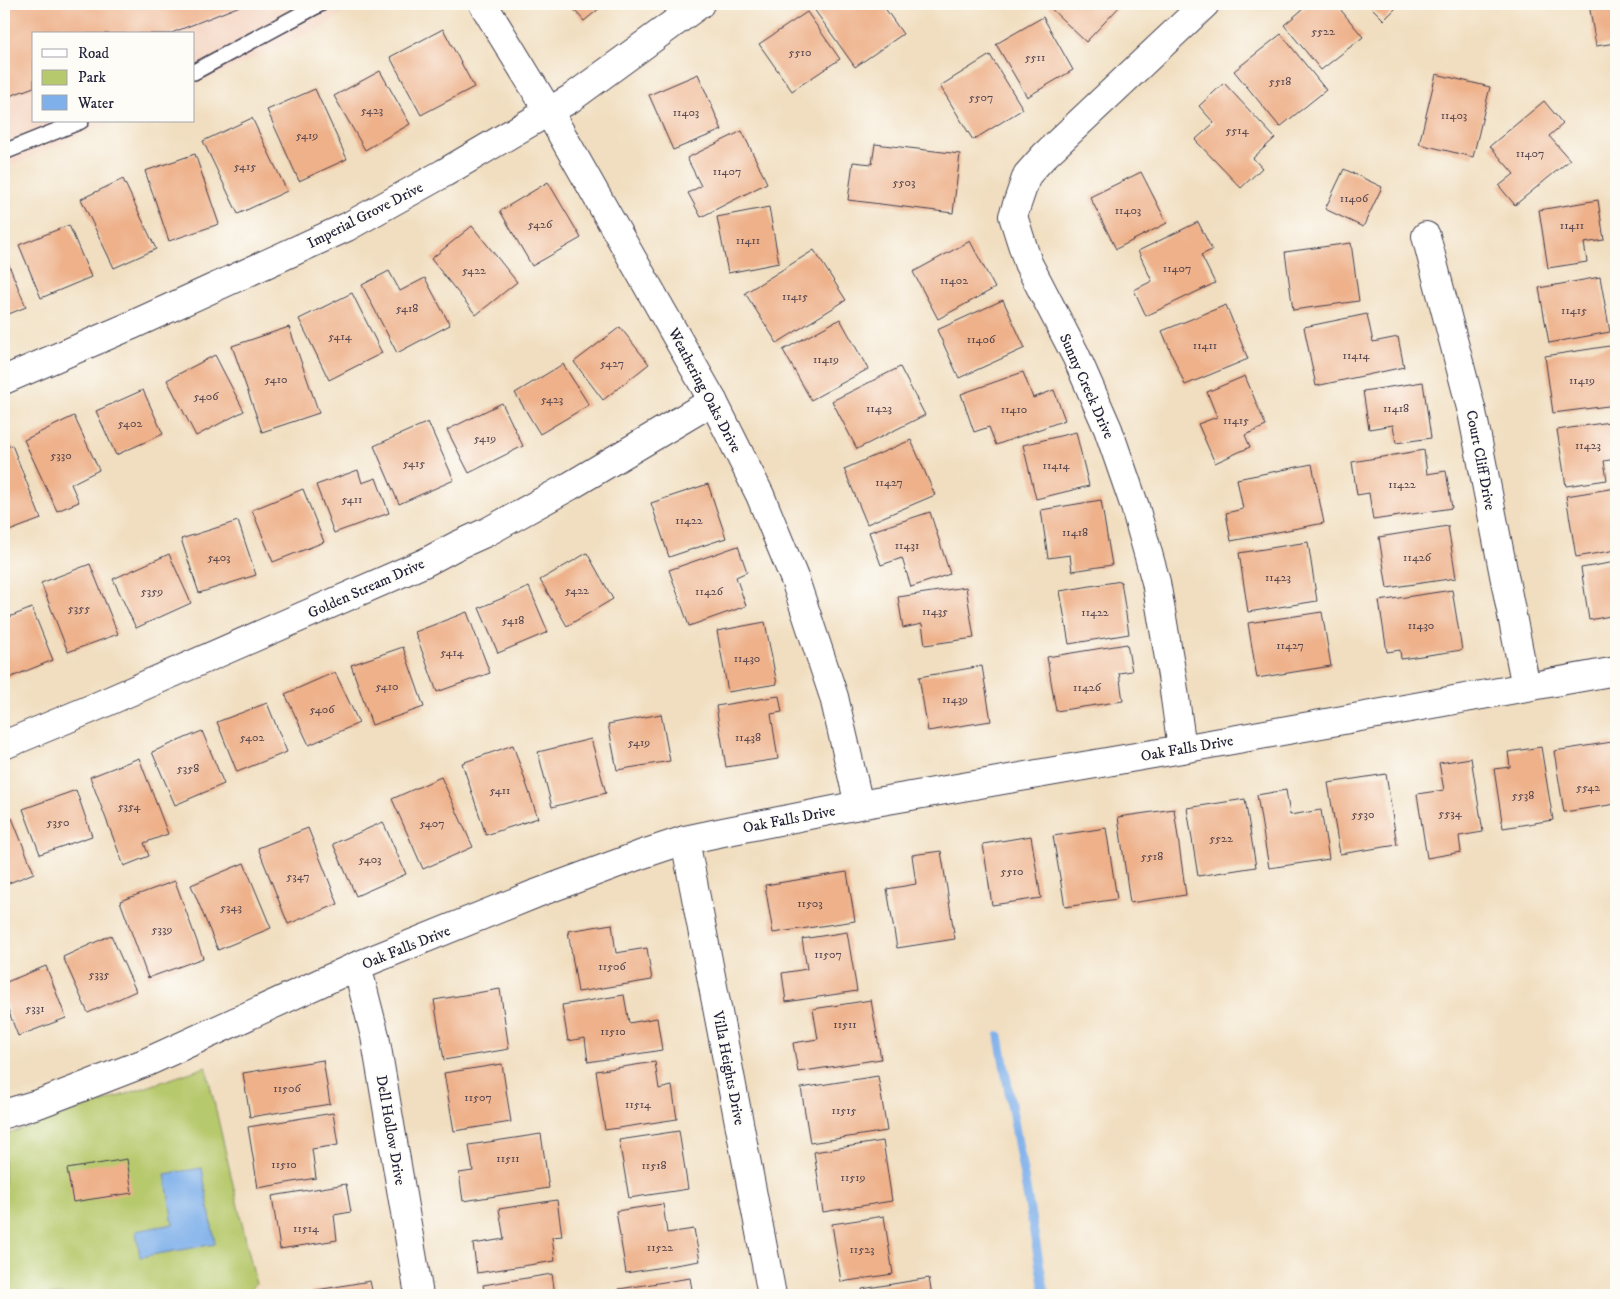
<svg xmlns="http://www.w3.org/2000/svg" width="1620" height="1299" font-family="'IM FELL DW Pica',serif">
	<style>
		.built { fill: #f4d3c0 }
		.green { fill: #b7c96d; stroke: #6c7654 }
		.water { fill: #7fb0ea; stroke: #506992 }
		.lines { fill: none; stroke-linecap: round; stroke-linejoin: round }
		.stream { stroke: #7fb0ea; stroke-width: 9 }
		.building { fill: #eeb18a }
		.service-casing { stroke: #413e4f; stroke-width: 18 }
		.minor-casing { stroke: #413e4f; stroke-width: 30 }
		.service { stroke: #fff; stroke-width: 15 }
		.minor { stroke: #fff; stroke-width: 28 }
		.labels { text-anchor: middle; stroke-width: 4; stroke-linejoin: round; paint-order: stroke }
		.number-label { font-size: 12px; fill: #55464f }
		.street-label { font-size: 15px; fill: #22223b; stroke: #fdfcf7 }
	</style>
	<rect width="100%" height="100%" fill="#fdfcf7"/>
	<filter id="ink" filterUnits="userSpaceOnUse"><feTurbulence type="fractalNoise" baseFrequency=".02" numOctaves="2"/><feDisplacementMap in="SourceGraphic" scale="10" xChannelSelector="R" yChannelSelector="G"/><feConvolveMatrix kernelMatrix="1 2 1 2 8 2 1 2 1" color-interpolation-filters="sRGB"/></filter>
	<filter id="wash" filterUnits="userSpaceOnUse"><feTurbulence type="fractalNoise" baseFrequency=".0096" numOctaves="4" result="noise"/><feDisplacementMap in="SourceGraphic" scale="20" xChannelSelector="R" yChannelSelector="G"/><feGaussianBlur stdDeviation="1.12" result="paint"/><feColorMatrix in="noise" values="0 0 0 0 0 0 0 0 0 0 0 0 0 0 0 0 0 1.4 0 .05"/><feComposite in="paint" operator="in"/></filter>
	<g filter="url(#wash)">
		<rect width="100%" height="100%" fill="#f1dec0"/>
		<path class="built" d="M4,4H357L322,28L194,85V34H34V121H111L4,169Z"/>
		<path class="green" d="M206,1067L256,1284L246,1295H4V1135Z"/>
		<path class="water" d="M202,1168L215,1244L140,1257L136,1231L173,1224L165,1174Z"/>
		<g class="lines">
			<path class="stream" d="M999,1036L1045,1295"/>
		</g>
		<g id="blocks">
			<g class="building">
				<path d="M4,4H245L169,34H34V87L4,98Z"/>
				<path d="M569,4H605L584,21Z"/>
				<path d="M813,4H882L903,34L855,67L811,5Z"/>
				<path d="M1046,4H1122L1086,42Z"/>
				<path d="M1309,4H1336L1363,37L1321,70L1284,25Z"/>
				<path d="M1368,4H1400L1384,20Z"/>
				<path d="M1589,4H1616V43L1596,46Z"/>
				<path d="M807,12L840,59L792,91L759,44Z"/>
				<path d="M1043,17L1073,70L1027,97L996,44Z"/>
				<path d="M443,29L474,87L421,115L390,57Z"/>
				<path d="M1281,34L1326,90L1280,127L1234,71Z"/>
				<path d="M990,55L1023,109L973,140L940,86Z"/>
				<path d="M380,71L410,124L365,150L334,96Z"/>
				<path d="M698,74L722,130L673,150L649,95Z"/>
				<path d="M1436,74L1490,87L1473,157L1419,144Z"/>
				<path d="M1224,83L1275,138L1253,158L1262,168L1241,188L1195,140L1214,123L1199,106Z"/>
				<path d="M315,89L347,159L299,181L267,110Z"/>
				<path d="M1544,101L1563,124L1549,136L1570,160L1515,205L1499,186L1514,174L1490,146Z"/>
				<path d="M252,118L287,191L238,214L203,141Z"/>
				<path d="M742,131L767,183L701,217L688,193L701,186L687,158Z"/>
				<path d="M875,144L960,154L953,213L848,200L853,162L872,164Z"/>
				<path d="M195,154L219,224L169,241L145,171Z"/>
				<path d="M1344,169L1382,187L1363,227L1325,209Z"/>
				<path d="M1141,172L1167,223L1116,249L1090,197Z"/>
				<path d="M123,179L156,249L114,268L81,199Z"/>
				<path d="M548,182L581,238L532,266L500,211Z"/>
				<path d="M1598,200L1604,240L1584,243L1587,262L1548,268L1539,210Z"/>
				<path d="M769,207L779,263L728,273L717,217Z"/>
				<path d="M1198,222L1212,250L1201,255L1215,283L1146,316L1134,290L1152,281L1138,251Z"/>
				<path d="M69,225L91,277L41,298L19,245Z"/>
				<path d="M472,226L517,282L476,315L431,259Z"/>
				<path d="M970,241L995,288L938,319L913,272Z"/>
				<path d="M1351,243L1359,301L1293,310L1285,252Z"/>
				<path d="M814,250L846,300L777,343L745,293Z"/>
				<path d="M4,253L26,307L4,316Z"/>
				<path d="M389,271L400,291L425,278L450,325L397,353L362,285Z"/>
				<path d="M1600,277L1610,332L1549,343L1539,288Z"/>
				<path d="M352,293L382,353L329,380L299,319Z"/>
				<path d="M1003,300L1025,348L959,378L937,330Z"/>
				<path d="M1226,305L1248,359L1185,385L1162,331Z"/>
				<path d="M1367,314L1373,342L1398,337L1404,367L1316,386L1304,327Z"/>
				<path d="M840,319L868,369L811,400L783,350Z"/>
				<path d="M289,327L319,413L262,432L232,346Z"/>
				<path d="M620,327L649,364L603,400L574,362Z"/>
				<path d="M1616,345V405L1553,413L1545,356Z"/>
				<path d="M215,355L244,411L196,436L167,380Z"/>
				<path d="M563,364L589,405L540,434L515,393Z"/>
				<path d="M900,367L925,415L857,449L832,401Z"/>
				<path d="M1023,372L1033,398L1054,390L1065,420L996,445L989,427L974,432L961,394Z"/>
				<path d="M1245,376L1266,426L1245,435L1250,447L1215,463L1198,424L1217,417L1207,392Z"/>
				<path d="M1423,382L1431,438L1396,443L1393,425L1369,429L1363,391Z"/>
				<path d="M143,390L163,434L116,455L96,411Z"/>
				<path d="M502,403L523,446L469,473L447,430Z"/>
				<path d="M74,416L99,470L71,484L79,502L57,511L24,440Z"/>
				<path d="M1616,421V459L1604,461L1607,480L1566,486L1557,430Z"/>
				<path d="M428,422L454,480L399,504L374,446Z"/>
				<path d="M1076,432L1089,486L1036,499L1023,445Z"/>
				<path d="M911,440L935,495L867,524L844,469Z"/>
				<path d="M12,445L41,519L4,533V448Z"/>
				<path d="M1424,450L1427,474L1446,471L1452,508L1373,520L1369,493L1357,495L1352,462Z"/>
				<path d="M1312,464L1324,523L1231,541L1226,513L1243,509L1237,479Z"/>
				<path d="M358,470L362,483L376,478L389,513L334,533L316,485Z"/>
				<path d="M708,484L726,538L669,557L651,503Z"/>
				<path d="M1616,488V550L1576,557L1566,496Z"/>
				<path d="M303,489L324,542L273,562L252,510Z"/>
				<path d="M1101,500L1112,565L1072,571L1070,555L1048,558L1041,510Z"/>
				<path d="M930,512L950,574L911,587L902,558L881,565L869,532Z"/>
				<path d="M238,521L256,575L199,593L181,539Z"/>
				<path d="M1448,526L1456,578L1387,588L1379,537Z"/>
				<path d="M1308,542L1317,601L1248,612L1239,553Z"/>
				<path d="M738,546L747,572L736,577L746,606L689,626L669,570Z"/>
				<path d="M587,553L613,599L567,626L540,580Z"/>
				<path d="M169,554L191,603L136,628L113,579Z"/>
				<path d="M1616,562V615L1589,620L1581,568Z"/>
				<path d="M90,564L118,634L68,652L41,583Z"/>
				<path d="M1121,581L1129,634L1069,644L1060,591Z"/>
				<path d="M529,587L548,632L498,653L479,608Z"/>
				<path d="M966,587L974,638L925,645L922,624L903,628L898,597Z"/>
				<path d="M1452,590L1462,650L1401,659L1400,650L1387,652L1379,601Z"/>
				<path d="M32,608L53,660L4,680V619Z"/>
				<path d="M467,612L490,673L437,692L415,632Z"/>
				<path d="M1322,612L1331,666L1257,678L1248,623Z"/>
				<path d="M765,622L777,684L728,692L717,631Z"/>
				<path d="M1127,644L1132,671L1119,673L1123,701L1056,711L1047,657Z"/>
				<path d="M403,647L424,707L372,725L351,665Z"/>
				<path d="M982,666L991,721L928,731L919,677Z"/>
				<path d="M335,672L359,723L309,745L285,694Z"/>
				<path d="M779,696L782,712L771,714L778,759L726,767L716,706Z"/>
				<path d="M267,703L287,752L237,772L217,722Z"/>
				<path d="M661,714L670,761L617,770L608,724Z"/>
				<path d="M202,731L224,784L175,805L152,752Z"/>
				<path d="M591,739L606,793L552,807L538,752Z"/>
				<path d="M1612,742L1616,770V804L1564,812L1554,751Z"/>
				<path d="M513,745L538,818L486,835L462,763Z"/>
				<path d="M1541,747L1553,820L1503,828L1494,769L1510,767L1508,752Z"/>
				<path d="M139,758L168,834L144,843L149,856L124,866L90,777Z"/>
				<path d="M1471,758L1483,832L1459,836L1461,852L1427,858L1417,794L1444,790L1439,763Z"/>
				<path d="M1386,774L1397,845L1340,854L1328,783Z"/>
				<path d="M441,777L473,847L423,869L392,799Z"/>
				<path d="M76,790L92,836L40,854L23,809Z"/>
				<path d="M1286,790L1290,815L1321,810L1329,859L1269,868L1257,795Z"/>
				<path d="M1245,799L1256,867L1198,876L1187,808Z"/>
				<path d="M1174,809L1186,895L1130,903L1118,817Z"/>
				<path d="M12,818L34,873L4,885V821Z"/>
				<path d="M383,822L406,874L356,896L333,844Z"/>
				<path d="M308,828L338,904L288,924L258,848Z"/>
				<path d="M1106,828L1117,899L1065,907L1053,836Z"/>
				<path d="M1031,836L1041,898L992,905L983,844Z"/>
				<path d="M941,851L955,939L897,948L887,889L916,884L912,855Z"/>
				<path d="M244,863L271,928L218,950L191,885Z"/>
				<path d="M847,872L855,921L773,933L765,885Z"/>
				<path d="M175,881L203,958L148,978L120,901Z"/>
				<path d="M612,924L616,953L647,948L652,980L578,992L568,931Z"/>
				<path d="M847,932L857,991L786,1002L782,973L807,969L802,939Z"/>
				<path d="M111,935L136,991L88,1013L63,957Z"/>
				<path d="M46,966L66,1018L18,1036L4,999V983Z"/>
				<path d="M500,989L509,1049L444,1060L434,1000Z"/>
				<path d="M624,995L629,1023L657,1018L662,1050L588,1062L585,1038L568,1041L562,1005Z"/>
				<path d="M871,1000L881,1059L798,1072L793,1043L818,1039L813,1009Z"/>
				<path d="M323,1060L330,1104L250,1117L243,1073Z"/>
				<path d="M655,1062L659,1089L672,1086L677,1119L605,1130L596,1071Z"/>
				<path d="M502,1064L511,1122L454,1131L444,1073Z"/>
				<path d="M878,1076L887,1131L810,1143L801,1088Z"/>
				<path d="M333,1113L338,1145L312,1149L316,1178L258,1188L248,1127Z"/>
				<path d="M679,1131L688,1189L629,1198L619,1140Z"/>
				<path d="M541,1134L549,1188L463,1201L459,1173L473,1171L469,1145Z"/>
				<path d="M883,1141L892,1201L823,1212L814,1152Z"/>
				<path d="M127,1159L132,1193L73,1202L67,1169Z"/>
				<path d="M346,1184L351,1212L334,1215L337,1240L280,1249L272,1196Z"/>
				<path d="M557,1200L562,1236L552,1237L555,1261L477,1273L473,1244L504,1239L499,1209Z"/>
				<path d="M663,1204L667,1233L694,1229L700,1261L626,1273L616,1211Z"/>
				<path d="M884,1216L893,1274L841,1282L832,1224Z"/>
				<path d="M552,1274L555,1295H485L483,1285Z"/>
				<path d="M690,1278L693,1295H620L619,1289Z"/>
				<path d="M929,1278L932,1295H863L862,1289Z"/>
				<path d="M370,1281L373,1295H312L311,1291Z"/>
			</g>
		</g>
	</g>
	<g filter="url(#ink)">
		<use href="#blocks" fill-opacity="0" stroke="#413e4f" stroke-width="1"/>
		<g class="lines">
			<g class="service-casing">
				<g id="service">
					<path d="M194,72L320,4"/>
					<path d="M4,152L81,121"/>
				</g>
			</g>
			<g class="minor-casing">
				<g id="minor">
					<path d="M483,4L549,112L713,401L760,495L795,580L834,697L859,805"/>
					<path d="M1426,236L1472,412L1526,687"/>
					<path d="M4,380L130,326L347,227L444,173L570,99L700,4"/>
					<path d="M4,745L93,708L424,563L456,546L487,532L570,486L713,401"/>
					<path d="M1182,749L1172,676L1156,582L1135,507L1108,429L1076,356L1028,263L1013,216L1027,175L1044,156L1205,4"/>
					<path d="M685,840L772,1295"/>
					<path d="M357,966L375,1036L419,1295"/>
					<path d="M4,1114L41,1103L147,1062L357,966L535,894L640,855L685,840L723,832L859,805L1182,749L1616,671"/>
				</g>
			</g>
			<use href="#service" class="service"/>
			<use href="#minor" class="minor"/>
		</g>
	</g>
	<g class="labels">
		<g class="number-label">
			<text x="1323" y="35">5522</text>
			<text x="800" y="56">5510</text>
			<text x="1035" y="61">5511</text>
			<text x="1280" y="85">5518</text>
			<text x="981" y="101">5507</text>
			<text x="372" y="114">5423</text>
			<text x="686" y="116">11403</text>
			<text x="1454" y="119">11403</text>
			<text x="1237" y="134">5514</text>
			<text x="307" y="139">5419</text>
			<text x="1530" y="157">11407</text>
			<text x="245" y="170">5415</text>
			<text x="727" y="175">11407</text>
			<text x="904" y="186">5503</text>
			<text x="1354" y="202">11406</text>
			<text x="1128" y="214">11403</text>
			<text x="540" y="228">5426</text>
			<text x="1572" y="229">11411</text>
			<text x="748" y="244">11411</text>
			<text x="1177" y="272">11407</text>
			<text x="474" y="274">5422</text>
			<text x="954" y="284">11402</text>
			<text x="795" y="300">11415</text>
			<text x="407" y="312">5418</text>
			<text x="1574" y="314">11415</text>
			<text x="340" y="340">5414</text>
			<text x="981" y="343">11406</text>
			<text x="1205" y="349">11411</text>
			<text x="1356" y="359">11414</text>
			<text x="826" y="363">11419</text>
			<text x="612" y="367">5427</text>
			<text x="276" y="383">5410</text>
			<text x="1582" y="384">11419</text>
			<text x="206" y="400">5406</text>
			<text x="552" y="403">5423</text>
			<text x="879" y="412">11423</text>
			<text x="1396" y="412">11418</text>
			<text x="1014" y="413">11410</text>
			<text x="1236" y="424">11415</text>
			<text x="130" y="427">5402</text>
			<text x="485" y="442">5419</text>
			<text x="1588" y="449">11423</text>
			<text x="61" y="459">5330</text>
			<text x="414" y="467">5415</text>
			<text x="1056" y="469">11414</text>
			<text x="889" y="486">11427</text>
			<text x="1402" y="488">11422</text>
			<text x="352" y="503">5411</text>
			<text x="689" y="524">11422</text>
			<text x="1075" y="536">11418</text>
			<text x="907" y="549">11431</text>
			<text x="219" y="561">5403</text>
			<text x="1417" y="561">11426</text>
			<text x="1278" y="581">11423</text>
			<text x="577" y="594">5422</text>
			<text x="152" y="595">5359</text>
			<text x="709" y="595">11426</text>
			<text x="79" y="612">5355</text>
			<text x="935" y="615">11435</text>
			<text x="1095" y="616">11422</text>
			<text x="513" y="624">5418</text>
			<text x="1421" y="629">11430</text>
			<text x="1290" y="649">11427</text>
			<text x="452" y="656">5414</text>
			<text x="747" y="662">11430</text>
			<text x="387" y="690">5410</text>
			<text x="1087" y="691">11426</text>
			<text x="955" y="703">11439</text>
			<text x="322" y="713">5406</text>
			<text x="252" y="741">5402</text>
			<text x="748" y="741">11438</text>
			<text x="639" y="746">5419</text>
			<text x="188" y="772">5358</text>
			<text x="1588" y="791">5542</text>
			<text x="500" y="794">5411</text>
			<text x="1523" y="799">5538</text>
			<text x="129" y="810">5354</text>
			<text x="1450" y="817">5534</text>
			<text x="1363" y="818">5530</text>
			<text x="58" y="826">5350</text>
			<text x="432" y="827">5407</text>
			<text x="1221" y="842">5522</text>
			<text x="1152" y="860">5518</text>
			<text x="370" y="863">5403</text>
			<text x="1012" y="875">5510</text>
			<text x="298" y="880">5347</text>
			<text x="810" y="907">11503</text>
			<text x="231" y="911">5343</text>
			<text x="162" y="933">5339</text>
			<text x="828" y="958">11507</text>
			<text x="612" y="970">11506</text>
			<text x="99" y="978">5335</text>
			<text x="35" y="1012">5331</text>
			<text x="845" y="1028">11511</text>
			<text x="613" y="1035">11510</text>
			<text x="287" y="1092">11506</text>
			<text x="478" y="1101">11507</text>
			<text x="638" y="1108">11514</text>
			<text x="844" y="1114">11515</text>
			<text x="508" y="1162">11511</text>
			<text x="284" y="1168">11510</text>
			<text x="654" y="1169">11518</text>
			<text x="853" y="1181">11519</text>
			<text x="306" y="1232">11514</text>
			<text x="660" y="1251">11522</text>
			<text x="862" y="1253">11523</text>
		</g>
		<g class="street-label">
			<text transform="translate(365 215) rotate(-27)" y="5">Imperial Grove Drive</text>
			<text transform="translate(1087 386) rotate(66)" y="5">Sunny Creek Drive</text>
			<text transform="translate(705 390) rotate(62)" y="5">Weathering Oaks Drive</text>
			<text transform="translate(1481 460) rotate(79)" y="5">Court Cliff Drive</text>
			<text transform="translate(366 588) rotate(-24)" y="5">Golden Stream Drive</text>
			<text transform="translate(1187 748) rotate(-10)" y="5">Oak Falls Drive</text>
			<text transform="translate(789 819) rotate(-11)" y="5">Oak Falls Drive</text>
			<text transform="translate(406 947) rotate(-22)" y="5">Oak Falls Drive</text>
			<text transform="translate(729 1068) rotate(79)" y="5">Villa Heights Drive</text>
			<text transform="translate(391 1130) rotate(80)" y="5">Dell Hollow Drive</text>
		</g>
	</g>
	<rect width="1620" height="1299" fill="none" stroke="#fdfcf7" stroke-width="20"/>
	<rect x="32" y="32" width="162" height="90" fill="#fdfcf7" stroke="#a5a5ac"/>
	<rect x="42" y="49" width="25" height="8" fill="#ffffff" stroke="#a5a5ac"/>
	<text x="78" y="58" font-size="15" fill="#22223b">Road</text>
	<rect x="42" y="70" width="25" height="15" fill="#b7c96d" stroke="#a5a5ac"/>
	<text x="78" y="82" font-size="15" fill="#22223b">Park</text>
	<rect x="42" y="95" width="25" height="15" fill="#7fb0ea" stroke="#a5a5ac"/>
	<text x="78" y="108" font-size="15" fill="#22223b">Water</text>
</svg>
